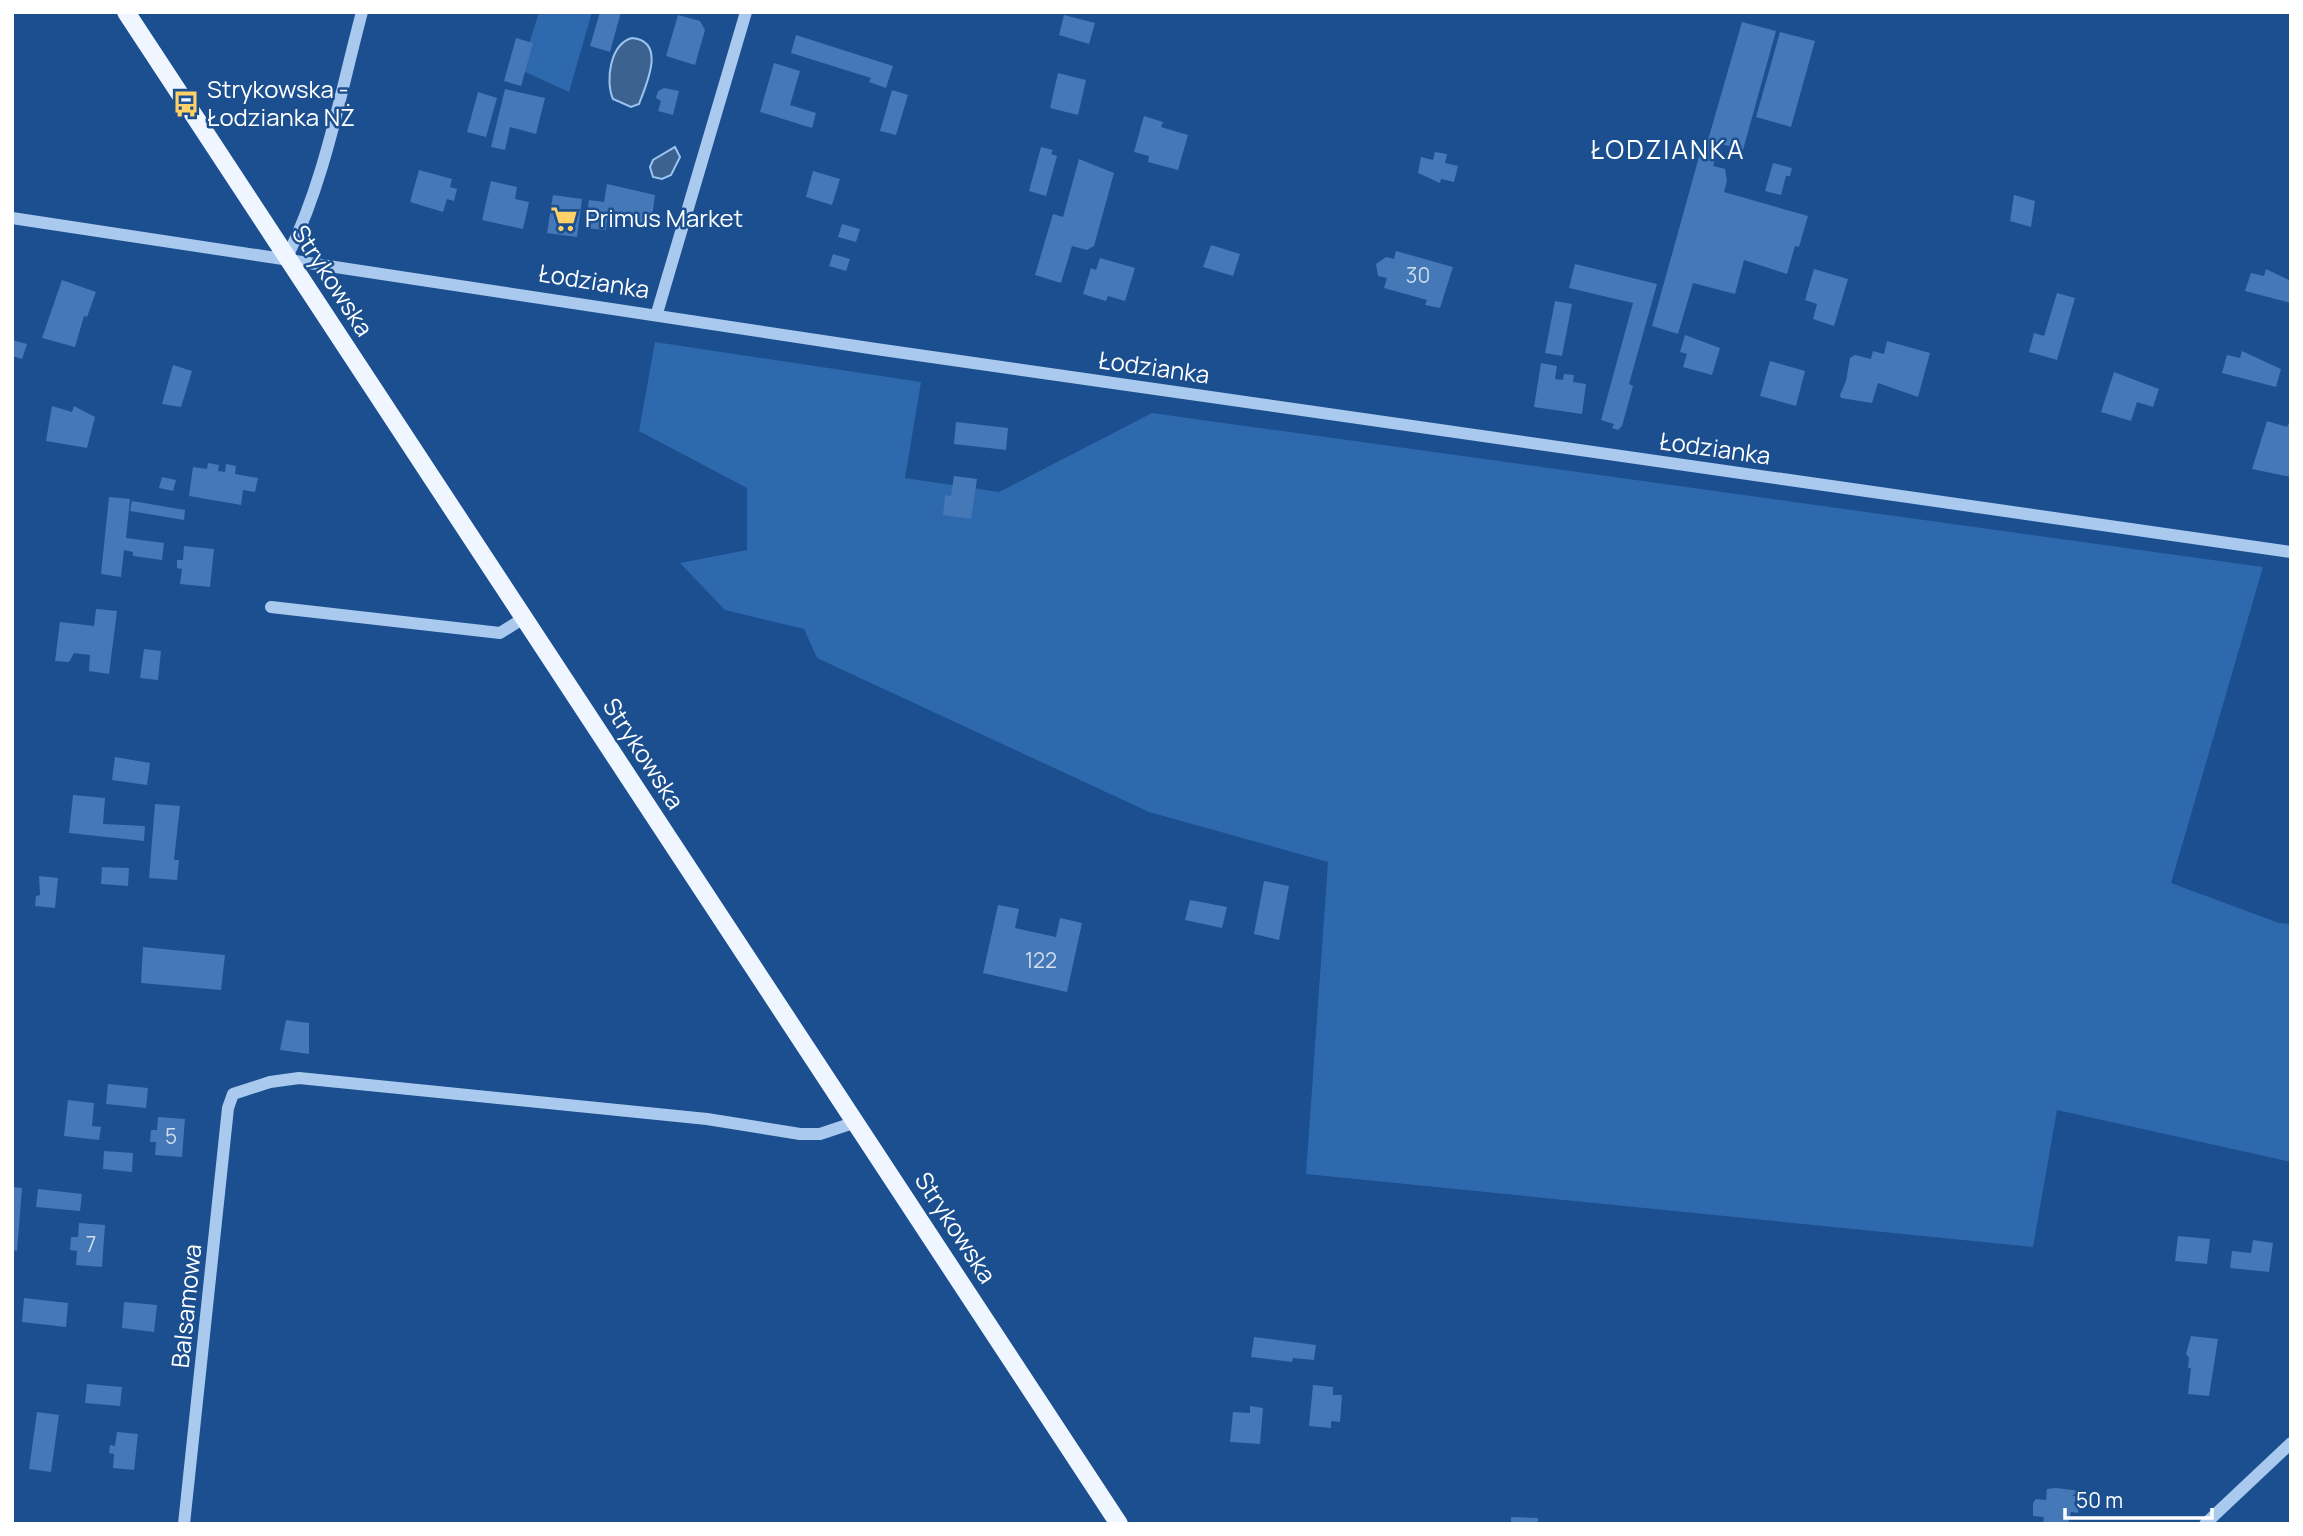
<svg xmlns="http://www.w3.org/2000/svg" width="2303" height="1536" font-family="Manrope,sans-serif">
	<style>
		.green { fill: #2e69ad }
		.water { fill: #3c6290; stroke: #9cc4f0; stroke-width: 2 }
		.building { fill: #4478b7 }
		.lines { fill: none; stroke-linecap: round; stroke-linejoin: round }
		.minor { stroke: #a9c9ee; stroke-width: 12 }
		.major { stroke: #f0f6ff; stroke-width: 18 }
		.labels { text-anchor: middle; stroke-width: 5; stroke-linejoin: round; paint-order: stroke }
		.number-label { font-size: 21px; fill: #d0dded }
		.poi-label { font-size: 24px; fill: #fff; stroke: #1b4f8f; text-anchor: start }
		.street-label { font-size: 24px; fill: #fff; stroke: #1b4f8f }
		.neighbourhood-label { font-size: 26px; letter-spacing: 2px; fill: #fff; stroke: #1b4f8f }
	</style>
	<rect width="100%" height="100%" fill="#1b4f8f"/>
	<g class="green">
		<path d="M539,12H592L569,92L521,70Z"/>
		<path d="M655,342L921,382L905,478L999,492L1152,413L2263,567L2171,883L2279,923L2291,924V1162L2057,1110L2033,1247L1306,1174L1328,862L1149,812L817,658L804,629L725,610L680,563L747,550V488L639,431Z"/>
	</g>
	<g class="water">
		<path d="M632,38C667,41 646,85 639,104L631,107L613,99C605,81 610,44 632,38Z"/>
		<path d="M675,147L680,157L671,175L662,179L653,177L650,167L653,160Z"/>
	</g>
	<g class="building">
		<path d="M600,12H621L610,52L590,46Z"/>
		<path d="M678,15L700,21L705,30L695,65L666,56Z"/>
		<path d="M1064,15L1095,23L1089,44L1059,35Z"/>
		<path d="M1742,22L1776,31L1743,150L1721,144L1713,166L1725,169L1727,181L1724,192L1808,216L1799,247L1795,246L1787,274L1744,260L1735,294L1693,283L1678,334L1652,326L1704,139L1708,140Z"/>
		<path d="M1780,32L1815,41L1791,127L1756,117Z"/>
		<path d="M796,35L893,66L886,88L869,82L871,78L791,53Z"/>
		<path d="M516,38L533,43L521,86L504,81Z"/>
		<path d="M774,63L800,71L790,105L816,113L812,128L760,112Z"/>
		<path d="M1058,73L1086,80L1078,115L1050,108Z"/>
		<path d="M664,88L679,91L673,115L658,111L661,101L656,98L658,91Z"/>
		<path d="M505,89L545,98L536,134L510,127L505,150L491,147Z"/>
		<path d="M892,90L908,95L896,135L880,131Z"/>
		<path d="M478,92L497,98L486,137L467,132Z"/>
		<path d="M1144,116L1163,122L1161,127L1188,135L1178,170L1148,162L1149,156L1134,152Z"/>
		<path d="M1041,147L1053,150L1051,154L1057,156L1046,196L1029,191Z"/>
		<path d="M1435,152L1447,154L1445,163L1458,166L1454,182L1441,179L1440,183L1418,173L1421,157L1433,160Z"/>
		<path d="M1079,159L1114,173L1094,246L1087,250L1072,246L1061,283L1035,275L1053,214L1063,217Z"/>
		<path d="M1773,163L1792,168L1790,176H1786L1781,195L1765,191Z"/>
		<path d="M419,170L452,179L450,187L457,189L454,201L447,199L443,212L410,202Z"/>
		<path d="M813,171L840,179L832,205L806,197Z"/>
		<path d="M491,181L517,187L515,199L529,202L523,229L482,220Z"/>
		<path d="M607,184L655,195L651,224L624,220L625,215L608,213L606,230L585,228L589,200L604,202Z"/>
		<path d="M553,195L582,199L577,237L547,233Z"/>
		<path d="M2014,195L2035,201L2031,227L2010,221Z"/>
		<path d="M842,224L860,229L856,242L838,237Z"/>
		<path d="M1211,245L1240,254L1233,276L1203,267Z"/>
		<path d="M1396,251L1453,267L1440,308L1425,305L1427,300L1384,288L1387,278L1378,276L1376,264L1386,257L1394,259Z"/>
		<path d="M833,254L850,259L846,271L829,266Z"/>
		<path d="M1100,258L1135,268L1125,301L1108,296L1106,301L1083,294L1091,268L1096,270Z"/>
		<path d="M1575,264L1657,284L1629,384L1633,386L1622,426L1618,430L1612,428L1614,424L1601,420L1633,303L1569,288Z"/>
		<path d="M1814,269L1848,279L1834,326L1813,319L1817,304L1805,300Z"/>
		<path d="M2266,269L2291,281V303L2245,291L2251,273L2264,276Z"/>
		<path d="M62,280L96,292L87,317L84,316L75,347L42,338Z"/>
		<path d="M2057,293L2075,298L2057,360L2029,352L2034,333L2044,336Z"/>
		<path d="M1555,301L1572,304L1562,356L1545,353Z"/>
		<path d="M1685,335L1720,348L1712,375L1683,367L1687,354L1680,352Z"/>
		<path d="M12,340L27,344L22,359L12,356Z"/>
		<path d="M1887,341L1930,353L1918,397L1878,383L1872,403L1841,398L1840,395L1846,381L1850,358L1855,355L1871,359L1873,351L1884,354Z"/>
		<path d="M2242,351L2281,369L2276,387L2222,373L2227,355L2240,358Z"/>
		<path d="M1770,361L1805,371L1796,406L1760,396Z"/>
		<path d="M1541,363L1557,366L1555,379L1563,380L1564,374L1574,375L1573,382L1586,384L1582,414L1534,407Z"/>
		<path d="M173,365L192,371L181,407L162,404Z"/>
		<path d="M2114,372L2159,389L2153,407L2137,402L2131,421L2101,412Z"/>
		<path d="M52,406L72,412L74,406L95,417L87,448L46,441Z"/>
		<path d="M2291,418V477L2252,469L2267,421L2287,427Z"/>
		<path d="M956,422L1008,428L1006,450L954,444Z"/>
		<path d="M208,463L219,465L218,471L225,472L226,464L236,466L235,474L258,478L255,492L243,490L241,505L189,496L193,467L207,469Z"/>
		<path d="M954,476L977,479L971,519L943,515L945,495L951,496Z"/>
		<path d="M162,477L176,480L173,491L159,488Z"/>
		<path d="M109,497L130,499L126,538L164,543L162,560L133,556V552L124,550L121,577L101,574Z"/>
		<path d="M132,501L185,510L184,520L130,511Z"/>
		<path d="M184,546L214,549L210,587L180,584L182,569L177,568V560H183Z"/>
		<path d="M96,609L117,611L109,674L89,671L90,655L74,653L69,662L55,661L60,622L94,626Z"/>
		<path d="M144,649L161,651L158,680L140,678Z"/>
		<path d="M115,757L150,763L147,785L112,780Z"/>
		<path d="M73,795L105,798L103,824L145,826L144,841L69,833Z"/>
		<path d="M155,804L180,806L174,860H179L177,880L149,878Z"/>
		<path d="M102,867L129,868L128,886L101,884Z"/>
		<path d="M39,876L58,878L55,908L35,906L36,896L40,895Z"/>
		<path d="M1264,881L1289,886L1279,940L1254,934Z"/>
		<path d="M1190,900L1227,907L1222,928L1185,920Z"/>
		<path d="M998,905L1019,909L1015,928L1056,937L1060,918L1082,923L1067,992L983,973Z"/>
		<path d="M143,947L225,955L221,990L141,983Z"/>
		<path d="M286,1020L309,1023V1054L280,1050Z"/>
		<path d="M108,1084L148,1088L146,1108L106,1104Z"/>
		<path d="M68,1100L94,1103L92,1126L101,1127L99,1140L64,1136Z"/>
		<path d="M158,1117L185,1119L182,1157L155,1155L156,1142H150L151,1130H157Z"/>
		<path d="M104,1151L133,1153L132,1172L103,1169Z"/>
		<path d="M12,1187L22,1188L17,1251L12,1250Z"/>
		<path d="M38,1189L82,1194L80,1211L36,1207Z"/>
		<path d="M79,1223L105,1225L102,1267L76,1265L77,1251L70,1250L71,1237H78Z"/>
		<path d="M2178,1236L2210,1239L2207,1264L2175,1261Z"/>
		<path d="M2253,1240L2273,1243L2269,1272L2230,1268L2232,1251L2251,1253Z"/>
		<path d="M24,1298L68,1303L66,1327L22,1322Z"/>
		<path d="M124,1302L157,1305L154,1332L122,1328Z"/>
		<path d="M2191,1336L2218,1339L2209,1396L2188,1394L2191,1368H2188L2189,1358L2186,1354Z"/>
		<path d="M1254,1337L1316,1345L1314,1360L1293,1358L1292,1362L1251,1357Z"/>
		<path d="M87,1384L122,1387L120,1406L85,1403Z"/>
		<path d="M1313,1385L1333,1387V1395H1342L1340,1422L1331,1421V1428L1309,1426Z"/>
		<path d="M1250,1406L1263,1408L1260,1444L1230,1442L1233,1412L1250,1413Z"/>
		<path d="M37,1412L59,1415L51,1472L29,1469Z"/>
		<path d="M117,1432L138,1434L134,1470L113,1468L114,1454L109,1453L110,1445L115,1446Z"/>
		<path d="M2056,1488L2081,1491L2078,1513L2071,1512L2068,1524H2043L2044,1517L2033,1516V1503L2036,1499L2046,1500L2047,1489Z"/>
		<path d="M1511,1517L1538,1518V1524H1511Z"/>
	</g>
	<g class="lines">
		<g class="minor">
			<path d="M12,218L876,349L2291,552"/>
			<path d="M287,257C325,181 340,94 362,12"/>
			<path d="M657,313L746,12"/>
			<path d="M271,607L500,633L524,618"/>
			<path d="M184,1524L228,1108L233,1094L270,1082L299,1078L707,1119L800,1134H820L856,1122"/>
			<path d="M2205,1524L2291,1443"/>
		</g>
		<path class="major" d="M126,12L1119,1524"/>
	</g>
	<defs>
		<g id="bus-bare" transform="scale(2.1)"><path d="M-5-6H5V4H4V6H2V4H-2V6H-4V4H-5ZM-3.5-4V0h7V-4ZM-3.5 1.2v1.5H-2V1.2ZM2 1.2v1.5H3.5V1.2Z" fill="#ffd166" stroke="#1b4f8f" stroke-width="2.5" paint-order="stroke"/></g>
		<g id="supermarket-bare" transform="scale(2.1)"><path d="M-6-5.5h2.5l.6 2H6L4.5 2H-2.5L-4.4-4H-6ZM-1.5 3.2a1.3 1.3 0 1 0 .1 0ZM3 3.2a1.3 1.3 0 1 0 .1 0Z" fill="#ffd166" stroke="#1b4f8f" stroke-width="2.5" paint-order="stroke"/></g>
	</defs>
	<g fill-rule="evenodd">
		<use href="#bus-bare" x="186" y="104"/>
		<use href="#supermarket-bare" x="564" y="219"/>
	</g>
	<g class="labels">
		<g class="number-label">
			<text x="1418" y="283">30</text>
			<text x="1041" y="968">122</text>
			<text x="171" y="1144">5</text>
			<text x="91" y="1252">7</text>
		</g>
		<g class="poi-label">
			<text x="207" y="98">Strykowska -<tspan x="207" dy="28">Łodzianka NŻ</tspan></text>
			<text x="585" y="227">Primus Market</text>
		</g>
		<g class="street-label">
			<text transform="translate(332 281) rotate(57)" y="8">Strykowska</text>
			<text transform="translate(594 282) rotate(9)" y="8">Łodzianka</text>
			<text transform="translate(1154 368) rotate(8)" y="8">Łodzianka</text>
			<text transform="translate(1715 449) rotate(8)" y="8">Łodzianka</text>
			<text transform="translate(643 754) rotate(57)" y="8">Strykowska</text>
			<text transform="translate(955 1228) rotate(57)" y="8">Strykowska</text>
			<text transform="translate(187 1306) rotate(-84)" y="8">Balsamowa</text>
		</g>
		<g class="neighbourhood-label">
			<text x="1668" y="159">ŁODZIANKA</text>
		</g>
	</g>
	<rect width="2303" height="1536" fill="none" stroke="#ffffff" stroke-width="28"/>
	<path d="M2065 1508v10h147v-10" fill="none" stroke="#ffffff" stroke-width="3.5"/>
	<text x="2076" y="1508" font-size="21" fill="#ffffff" stroke="#1b4f8f" stroke-width="5" paint-order="stroke">50 m</text>
</svg>
